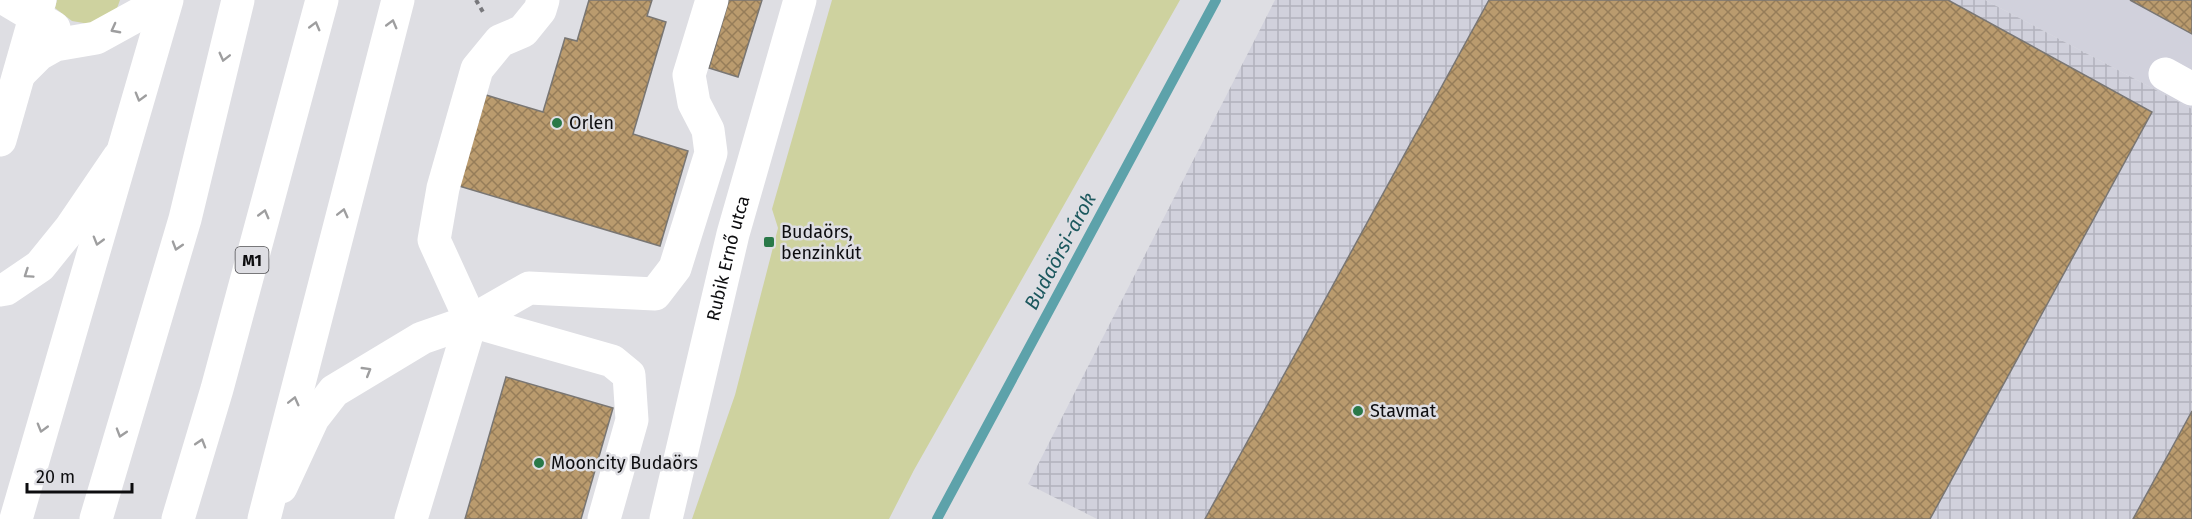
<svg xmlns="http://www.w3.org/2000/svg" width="2192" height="519" font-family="'Fira Sans',sans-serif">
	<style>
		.built { fill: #d1d1dc }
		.industrial { fill: url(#industrial-grid) }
		.green { fill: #ced29f }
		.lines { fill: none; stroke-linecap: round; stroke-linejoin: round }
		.stream { stroke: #5da2aa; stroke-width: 10 }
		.building { fill: url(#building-cross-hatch); stroke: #797673; stroke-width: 1.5 }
		.path { stroke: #78787c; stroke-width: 4; stroke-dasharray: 4.5 4.5; stroke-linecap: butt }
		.minor { stroke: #fff; stroke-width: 33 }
		.highway { stroke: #fff; stroke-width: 33 }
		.oneway { stroke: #9e9e9f }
		.poi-dot { fill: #297848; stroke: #dedee3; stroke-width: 2 }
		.labels { text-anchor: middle; stroke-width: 5; stroke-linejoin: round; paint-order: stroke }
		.shield { fill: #dedee3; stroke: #4c4c4f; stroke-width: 1.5 }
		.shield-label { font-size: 16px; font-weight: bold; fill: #0d0d0f }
		.poi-label { font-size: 18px; fill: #0d0d0f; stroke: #dedee3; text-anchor: start }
		.street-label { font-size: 18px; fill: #0d0d0f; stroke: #dedee3 }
		.water-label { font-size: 20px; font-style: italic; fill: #1c585e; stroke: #dedee3 }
	</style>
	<defs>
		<pattern id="industrial-grid" width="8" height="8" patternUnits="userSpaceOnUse" patternTransform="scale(1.5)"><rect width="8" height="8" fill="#d1d1dc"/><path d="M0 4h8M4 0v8" fill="none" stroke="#b2b2bc"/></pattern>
		<pattern id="building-cross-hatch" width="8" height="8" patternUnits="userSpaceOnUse" patternTransform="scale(1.5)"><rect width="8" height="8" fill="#ba9b6e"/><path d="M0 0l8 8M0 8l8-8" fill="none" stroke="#967d59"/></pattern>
	</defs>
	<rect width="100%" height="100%" fill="#dedee3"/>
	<path class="built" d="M1985,0H2192V109Z"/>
	<path class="industrial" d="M1275,0H1985L2192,109V519H1097L1028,484Z"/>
	<g class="green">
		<path d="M57,0H120L116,11L95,25L72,21L55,8Z"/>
		<path d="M832,0H1180L914,470L889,519H692L735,395L778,228L772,209Z"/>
	</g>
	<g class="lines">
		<path class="stream" d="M937,519L1216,0"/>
	</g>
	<g class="building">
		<path d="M589,0H652L647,16L666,22L633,134L688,151L660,246L459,186L486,95L543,112L565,38L577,41Z"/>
		<path d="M729,0H762L738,77L709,68Z"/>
		<path d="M1489,0H1948L2152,112L1930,519H1205Z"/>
		<path d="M2130,0H2192V34Z"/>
		<path d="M506,377L613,408L581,519H465Z"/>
		<path d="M2192,411V519H2133Z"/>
	</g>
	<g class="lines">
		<path class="path" d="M476,0L483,12"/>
		<g class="minor">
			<path d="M7,0L54,28"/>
			<path d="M20,73L39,54L55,45L96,38L165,0"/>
			<path d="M2165,74L2192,89"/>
			<path d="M0,140L40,0"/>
			<path d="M0,290L6,289L40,266L70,229L119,157"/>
			<path d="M471,321L612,361L629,375L632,420L604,519"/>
			<path d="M281,487L313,418L334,391L422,338L471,321L529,288L655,294L675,268L711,153L708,130L694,103L689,75L712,0"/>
			<path d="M411,519L471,321L434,240L443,188L477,69L500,41L523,31L540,10L543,0"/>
			<path id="s1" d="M666,519L733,234L800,0"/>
		</g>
		<g class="highway">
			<path d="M16,519L167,0"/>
			<path d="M96,519L185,219L238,0"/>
			<path d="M178,519L217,389L322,0"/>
			<path d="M264,519L398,0"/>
		</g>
	</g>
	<defs><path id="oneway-chevron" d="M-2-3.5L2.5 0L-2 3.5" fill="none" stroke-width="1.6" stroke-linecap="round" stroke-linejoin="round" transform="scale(1.5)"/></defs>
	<g class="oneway">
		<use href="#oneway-chevron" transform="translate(392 24) rotate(-75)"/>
		<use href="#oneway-chevron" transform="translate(315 26) rotate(-75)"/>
		<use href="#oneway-chevron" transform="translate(115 29) rotate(152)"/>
		<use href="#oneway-chevron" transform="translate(224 57) rotate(104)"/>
		<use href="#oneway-chevron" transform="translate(140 97) rotate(106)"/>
		<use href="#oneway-chevron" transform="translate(343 213) rotate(-76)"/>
		<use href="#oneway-chevron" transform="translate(264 214) rotate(-75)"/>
		<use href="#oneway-chevron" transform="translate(98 241) rotate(106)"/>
		<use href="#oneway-chevron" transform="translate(177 246) rotate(107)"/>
		<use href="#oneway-chevron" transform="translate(28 274) rotate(146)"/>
		<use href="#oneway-chevron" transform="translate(367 371) rotate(-31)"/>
		<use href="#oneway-chevron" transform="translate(294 401) rotate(-76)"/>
		<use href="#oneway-chevron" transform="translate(42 428) rotate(106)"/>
		<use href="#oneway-chevron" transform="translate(121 433) rotate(107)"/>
		<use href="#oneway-chevron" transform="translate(201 443) rotate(-73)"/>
	</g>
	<g class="poi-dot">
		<circle cx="557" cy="123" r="6"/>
		<rect x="763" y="236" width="12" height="12" rx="3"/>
		<circle cx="1358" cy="411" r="6"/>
		<circle cx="539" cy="463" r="6"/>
	</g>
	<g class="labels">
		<rect class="shield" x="235.5" y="247" width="33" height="26" rx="4.5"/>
		<g class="shield-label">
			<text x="252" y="266">M1</text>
		</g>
		<g class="poi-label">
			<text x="569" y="129">Orlen</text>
			<text x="781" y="238">Budaörs,<tspan x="781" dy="21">benzinkút</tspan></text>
			<text x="1370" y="417">Stavmat</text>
			<text x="551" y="469">Mooncity Budaörs</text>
		</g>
		<g class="street-label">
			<text dy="6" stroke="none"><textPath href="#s1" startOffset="268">Rubik Ernő utca</textPath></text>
		</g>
		<g class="water-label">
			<text transform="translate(1060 251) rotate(-62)" y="7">Budaörsi-árok</text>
		</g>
	</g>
	<path d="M27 483v9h105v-9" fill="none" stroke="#0d0d0f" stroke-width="3"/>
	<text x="36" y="483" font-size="18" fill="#0d0d0f" stroke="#dedee3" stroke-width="4.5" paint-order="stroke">20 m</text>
</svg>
